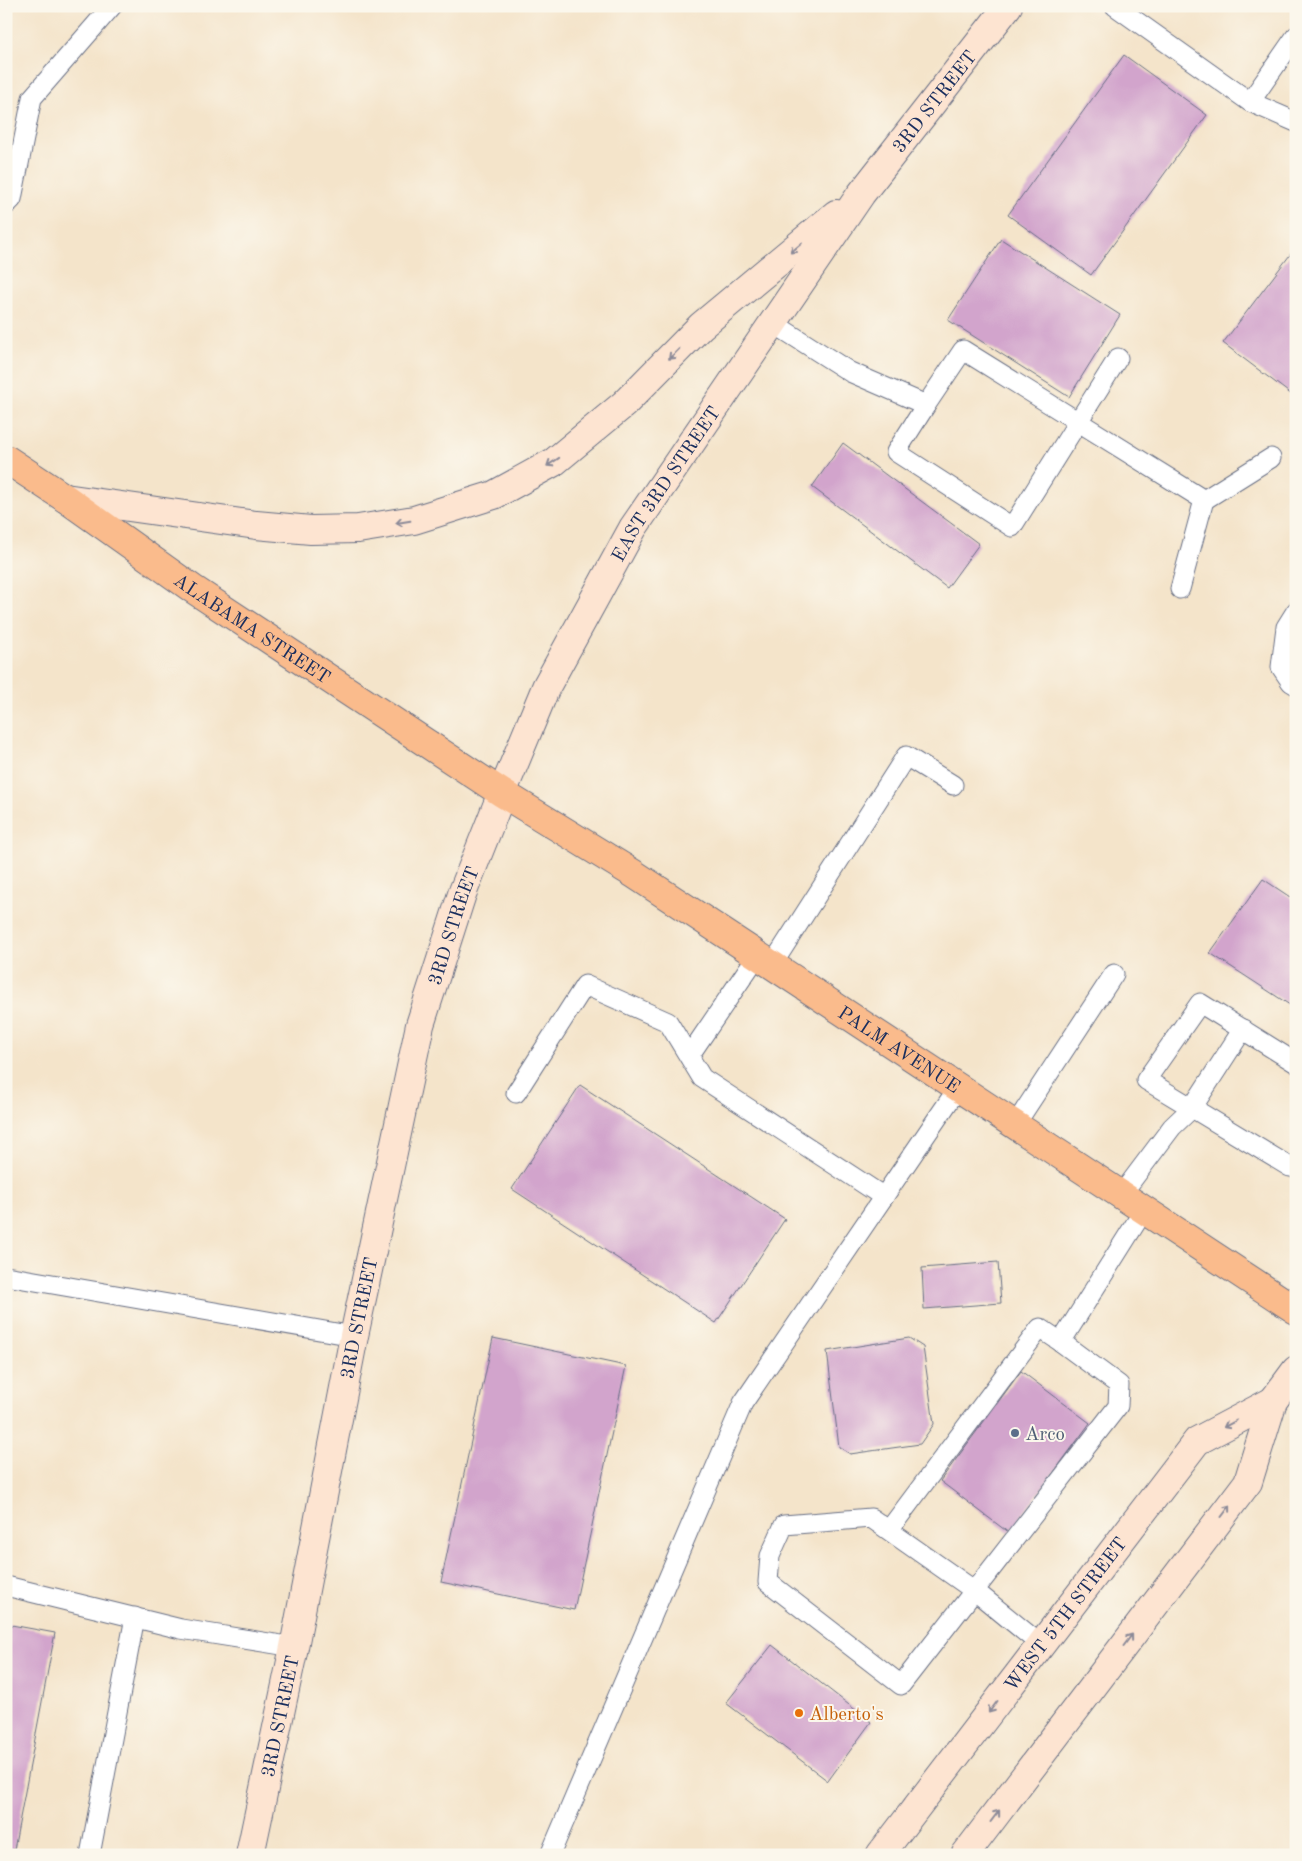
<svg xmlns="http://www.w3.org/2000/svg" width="1302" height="1861" font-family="'Old Standard TT',serif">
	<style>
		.building { fill: #d2a4cc }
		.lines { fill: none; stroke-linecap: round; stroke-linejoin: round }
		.lane-casing { stroke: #676e84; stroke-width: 21 }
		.secondary-casing { stroke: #676e84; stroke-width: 30 }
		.primary-casing { stroke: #676e84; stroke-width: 30 }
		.lane { stroke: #fff; stroke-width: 19 }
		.secondary { stroke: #fde4d1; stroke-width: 28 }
		.primary { stroke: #fabb8c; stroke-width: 28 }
		.oneway { stroke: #8c8a98 }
		.service-dot { fill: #5c6f8a; stroke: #fbf7ec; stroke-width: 2 }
		.food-dot { fill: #e8710a; stroke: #fbf7ec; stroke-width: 2 }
		.labels { text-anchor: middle; stroke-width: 4; stroke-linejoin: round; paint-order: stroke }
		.street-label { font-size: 19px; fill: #1b2f5e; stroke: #fbf7ec }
		.service-label { font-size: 19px; fill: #4e5e75; stroke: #fbf7ec; text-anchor: start }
		.food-label { font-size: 19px; fill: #c56008; stroke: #fbf7ec; text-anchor: start }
	</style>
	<rect width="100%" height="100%" fill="#fbf7ec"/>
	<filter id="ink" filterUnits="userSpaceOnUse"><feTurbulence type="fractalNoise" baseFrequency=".02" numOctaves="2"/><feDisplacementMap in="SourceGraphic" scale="10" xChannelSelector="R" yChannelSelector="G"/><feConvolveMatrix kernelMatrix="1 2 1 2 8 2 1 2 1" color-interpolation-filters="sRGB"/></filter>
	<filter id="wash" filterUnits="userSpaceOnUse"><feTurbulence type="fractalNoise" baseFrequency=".0096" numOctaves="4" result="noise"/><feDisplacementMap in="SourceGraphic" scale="20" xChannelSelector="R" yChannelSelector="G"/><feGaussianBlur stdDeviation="1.12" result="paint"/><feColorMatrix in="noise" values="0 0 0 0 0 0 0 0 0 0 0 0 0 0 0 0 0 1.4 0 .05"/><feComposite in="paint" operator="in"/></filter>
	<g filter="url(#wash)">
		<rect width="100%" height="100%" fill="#f4e4ca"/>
		<g id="blocks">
			<g class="building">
				<path d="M1124,55L1207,115L1091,275L1008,215Z"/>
				<path d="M1001,239L1120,315L1069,397L948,320Z"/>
				<path d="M1296,247V398L1223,343Z"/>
				<path d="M843,443L979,544L947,588L812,487Z"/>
				<path d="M1263,879L1296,901V1009L1210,953Z"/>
				<path d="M580,1085L785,1219L716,1323L512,1189Z"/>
				<path d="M998,1262L1001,1303L924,1309L922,1268Z"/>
				<path d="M493,1338L626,1366L574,1610L441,1582Z"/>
				<path d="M909,1338L923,1347L934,1424L920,1444L850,1454L839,1447L827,1351Z"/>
				<path d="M1021,1371L1090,1423L1009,1533L940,1481Z"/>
				<path d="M6,1624L55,1633L13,1855H6Z"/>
				<path d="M772,1645L871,1722L828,1781L726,1703Z"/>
			</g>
		</g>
	</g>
	<g filter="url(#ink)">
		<use href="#blocks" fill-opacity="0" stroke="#676e84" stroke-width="1"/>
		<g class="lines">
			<g class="lane-casing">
				<g id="lane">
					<path d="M1115,6L1250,102L1296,122"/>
					<path d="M1250,102L1296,36"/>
					<path d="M6,205L12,199L32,98L112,6"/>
					<path d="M773,323L850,372L926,405L963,350L1204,500L1180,589"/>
					<path d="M926,405L896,452L1012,527L1118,358"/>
					<path d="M1204,500L1271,458"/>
					<path d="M1296,611L1286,627L1281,667L1291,682L1296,685"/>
					<path d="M772,965L906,756L953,785"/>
					<path d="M689,1056L757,956"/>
					<path d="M1296,1063L1200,1003L1146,1080L1290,1167L1296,1168"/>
					<path d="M516,1093L585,985L668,1022L702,1078L884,1197"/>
					<path d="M1015,1125L1114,974"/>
					<path d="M1121,1195L1172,1127L1192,1108L1243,1029"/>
					<path d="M6,1276L354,1336"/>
					<path d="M889,1530L1040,1328L1061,1342"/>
					<path d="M6,1586L181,1629L294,1647"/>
					<path d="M1041,1645L975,1591L871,1518L784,1525L770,1556L768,1582L901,1685L1118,1406L1119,1385L1061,1342L1144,1210"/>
					<path d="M90,1855L135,1617"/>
					<path d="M550,1855L743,1403L958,1088"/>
				</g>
			</g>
			<g class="secondary-casing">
				<g id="secondary">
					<path d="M65,498L256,525L311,530L358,529L414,520L494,495L554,462L624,404L701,326L836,214"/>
					<path id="s1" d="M250,1855L294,1647L354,1336L420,1025L462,894L502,793L546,687L633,528L861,194L1008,6"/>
					<path id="s2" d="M880,1855L1197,1441L1273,1401"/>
					<path d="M965,1855L1248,1482L1273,1401L1296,1370"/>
				</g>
			</g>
			<g class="primary-casing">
				<g id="primary">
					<path id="s3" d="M6,459L65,498L193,589L502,793L634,874L1296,1310"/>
				</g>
			</g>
			<use href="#lane" class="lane"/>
			<use href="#secondary" class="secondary"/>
			<use href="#primary" class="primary"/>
		</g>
		<defs><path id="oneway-shaft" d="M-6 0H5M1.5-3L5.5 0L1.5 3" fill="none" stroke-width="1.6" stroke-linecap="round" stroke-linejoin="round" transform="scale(1.25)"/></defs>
		<g class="oneway">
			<use href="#oneway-shaft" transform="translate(796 248) rotate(140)"/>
			<use href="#oneway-shaft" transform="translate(674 354) rotate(135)"/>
			<use href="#oneway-shaft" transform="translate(553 462) rotate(146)"/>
			<use href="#oneway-shaft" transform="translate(403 522) rotate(171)"/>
			<use href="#oneway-shaft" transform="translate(1230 1424) rotate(152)"/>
			<use href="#oneway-shaft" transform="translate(1226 1511) rotate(-53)"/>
			<use href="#oneway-shaft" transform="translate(1128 1640) rotate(-53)"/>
			<use href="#oneway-shaft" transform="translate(993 1707) rotate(127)"/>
			<use href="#oneway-shaft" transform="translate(995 1816) rotate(-53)"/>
		</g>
	</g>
	<circle class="service-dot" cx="1015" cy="1433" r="5"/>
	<circle class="food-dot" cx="799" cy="1713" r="5"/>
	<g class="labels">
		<g class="street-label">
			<text dy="7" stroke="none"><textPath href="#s1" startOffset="1912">3RD STREET</textPath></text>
			<text dy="7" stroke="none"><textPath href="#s1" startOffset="1444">EAST 3RD STREET</textPath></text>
			<text dy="7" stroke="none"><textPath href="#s3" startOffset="299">ALABAMA STREET</textPath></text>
			<text dy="7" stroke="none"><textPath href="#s1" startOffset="952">3RD STREET</textPath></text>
			<text dy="7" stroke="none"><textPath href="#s3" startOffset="1071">PALM AVENUE</textPath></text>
			<text dy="7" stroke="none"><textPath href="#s1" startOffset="548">3RD STREET</textPath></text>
			<text dy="7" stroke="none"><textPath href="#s2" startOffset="304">WEST 5TH STREET</textPath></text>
			<text dy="7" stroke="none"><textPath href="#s1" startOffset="142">3RD STREET</textPath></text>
		</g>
		<g class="service-label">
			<text x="1025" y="1440">Arco</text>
		</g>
		<g class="food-label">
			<text x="809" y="1720">Alberto's</text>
		</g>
	</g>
	<rect width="1302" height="1861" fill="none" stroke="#fbf7ec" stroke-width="25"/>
</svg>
